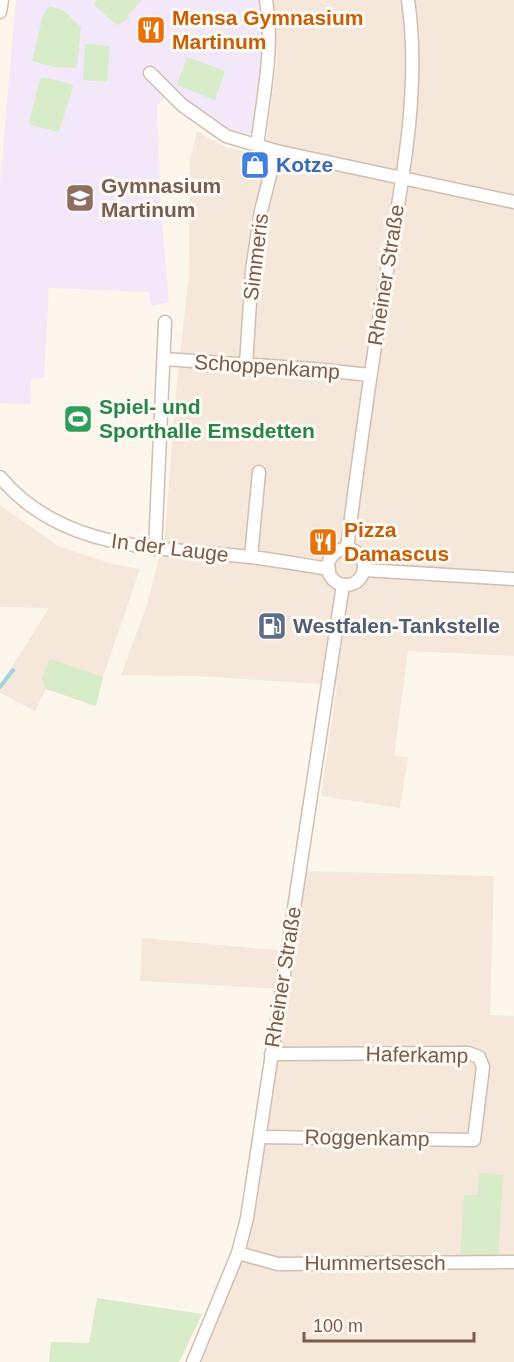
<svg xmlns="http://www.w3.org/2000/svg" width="514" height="1362" font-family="Helvetica,sans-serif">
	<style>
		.residential { fill: #f5e8da }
		.education { fill: #f3e8fa }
		.green { fill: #d8ecc9 }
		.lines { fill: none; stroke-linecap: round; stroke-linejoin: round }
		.stream { stroke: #a5d3da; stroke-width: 4 }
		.minor-casing { stroke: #d1beb0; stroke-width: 15 }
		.minor { stroke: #fff; stroke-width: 12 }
		.labels { text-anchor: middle; stroke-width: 6; stroke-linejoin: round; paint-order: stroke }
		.food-label { font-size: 21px; font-weight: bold; fill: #c56008; stroke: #fffaf3; text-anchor: start }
		.shop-label { font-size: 21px; font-weight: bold; fill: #366cbe; stroke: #fffaf3; text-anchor: start }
		.education-label { font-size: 21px; font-weight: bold; fill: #785e54; stroke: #fffaf3; text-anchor: start }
		.street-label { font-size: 21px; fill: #7a5c4d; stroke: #fffaf3 }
		.leisure-label { font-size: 21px; font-weight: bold; fill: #27864d; stroke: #fffaf3; text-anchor: start }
		.service-label { font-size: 21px; font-weight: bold; fill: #4e5e75; stroke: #fffaf3; text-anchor: start }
	</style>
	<rect width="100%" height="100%" fill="#fdf6ec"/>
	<g class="residential">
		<path d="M274,0H514V656L408,651L394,756L408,757L400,808L321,796L337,685L198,676L121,675L147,605L165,534L176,390L189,273L190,160L197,131L225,147L264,157L277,59Z"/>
		<path d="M0,505L58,546L113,564L140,569L103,677L96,706L46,689L35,711L0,693V686L49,608L0,607Z"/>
		<path d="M306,871L494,876L490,1015L514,1016V1362H200L246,1251L274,1073L281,989L140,981L142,938L296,952Z"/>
	</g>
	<path class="education" d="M16,0H260L264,40L251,134L219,126L172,89L157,106L161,213L169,302L152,306L148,292L49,288L44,378L31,379L30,404L0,403V183Z"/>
	<g class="green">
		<path d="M97,0H142L128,15L129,18L117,25L93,4Z"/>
		<path d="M50,6L64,11L81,27L77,68L54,67L32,61L43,15Z"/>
		<path d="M85,44L110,46L107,82L83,80Z"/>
		<path d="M187,57L225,71L215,100L177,85Z"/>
		<path d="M43,77L71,84L73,87L59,132L31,125L29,122L40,79Z"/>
		<path d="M50,659L103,677L96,706L46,689L42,678Z"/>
		<path d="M479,1173L503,1175L498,1259L460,1260L464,1195H478Z"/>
		<path d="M97,1298L202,1314L179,1362H49L51,1342L89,1343Z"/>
	</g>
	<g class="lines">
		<path class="stream" d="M0,687L13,670"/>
		<g class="minor-casing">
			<g id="minor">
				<path d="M0,12L2,0"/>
				<path d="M150,73L182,105L226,136L276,151L514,202"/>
				<path d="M257,146C263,97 274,50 266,0"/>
				<path d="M164,359L313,369L370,375"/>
				<path d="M246,365L252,270L261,211L276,151"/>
				<path d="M0,477C64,553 162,547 251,557C277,560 303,565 329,569"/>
				<path d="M155,549L165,322"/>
				<path d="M347,549C358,462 370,375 384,289C399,196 422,94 408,0"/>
				<circle cx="346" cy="567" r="18"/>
				<path d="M251,557L259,472"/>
				<path d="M364,570L514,579"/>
				<path d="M260,1137L474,1140L483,1067L479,1057L468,1053L271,1054"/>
				<path d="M238,1253L278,1264L514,1262"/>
				<path d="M193,1362L238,1253L247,1218L343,585"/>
			</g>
		</g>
		<use href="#minor" class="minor"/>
	</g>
	<defs>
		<g id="restaurant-square" transform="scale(1.5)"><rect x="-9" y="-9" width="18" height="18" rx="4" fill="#e8710a" stroke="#fffaf3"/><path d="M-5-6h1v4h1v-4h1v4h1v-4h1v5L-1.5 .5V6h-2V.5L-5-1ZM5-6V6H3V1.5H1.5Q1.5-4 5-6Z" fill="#fff"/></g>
		<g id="shop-square" transform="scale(1.5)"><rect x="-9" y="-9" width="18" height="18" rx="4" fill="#3f7fe0" stroke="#fffaf3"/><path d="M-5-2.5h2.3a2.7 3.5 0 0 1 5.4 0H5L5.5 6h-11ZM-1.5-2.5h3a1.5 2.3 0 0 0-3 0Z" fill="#fff"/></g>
		<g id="school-square" transform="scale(1.5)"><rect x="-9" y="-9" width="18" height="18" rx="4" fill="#8d6e63" stroke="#fffaf3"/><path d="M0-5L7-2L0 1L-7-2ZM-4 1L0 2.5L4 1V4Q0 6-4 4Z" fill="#fff"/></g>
		<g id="stadium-square" transform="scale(1.5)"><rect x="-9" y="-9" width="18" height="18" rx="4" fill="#2e9e5b" stroke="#fffaf3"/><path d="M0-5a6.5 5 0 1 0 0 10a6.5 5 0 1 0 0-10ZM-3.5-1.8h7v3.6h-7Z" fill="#fff"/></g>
		<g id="fuel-square" transform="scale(1.5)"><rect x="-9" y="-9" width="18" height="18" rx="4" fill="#5c6f8a" stroke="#fffaf3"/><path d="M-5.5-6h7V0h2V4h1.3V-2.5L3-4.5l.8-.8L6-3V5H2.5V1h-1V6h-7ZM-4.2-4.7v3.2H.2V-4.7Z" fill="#fff"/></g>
	</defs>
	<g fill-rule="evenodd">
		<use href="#restaurant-square" x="151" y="30"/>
		<use href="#shop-square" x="255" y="165"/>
		<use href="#school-square" x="80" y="198"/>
		<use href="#stadium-square" x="78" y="419"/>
		<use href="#restaurant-square" x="323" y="542"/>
		<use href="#fuel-square" x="272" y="626"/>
	</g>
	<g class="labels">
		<g class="food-label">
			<text x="172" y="25">Mensa Gymnasium<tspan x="172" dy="24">Martinum</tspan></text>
			<text x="344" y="537">Pizza<tspan x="344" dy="24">Damascus</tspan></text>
		</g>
		<g class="shop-label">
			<text x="276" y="172">Kotze</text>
		</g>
		<g class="education-label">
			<text x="101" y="193">Gymnasium<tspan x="101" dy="24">Martinum</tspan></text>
		</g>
		<g class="street-label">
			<text transform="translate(256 257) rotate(-83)" y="7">Simmeris</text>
			<text transform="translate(386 275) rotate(-81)" y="7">Rheiner Straße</text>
			<text transform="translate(267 367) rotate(4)" y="7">Schoppenkamp</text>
			<text transform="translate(170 548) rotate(7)" y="7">In der Lauge</text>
			<text transform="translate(283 977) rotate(-81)" y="7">Rheiner Straße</text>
			<text transform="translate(417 1055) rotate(1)" y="7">Haferkamp</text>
			<text transform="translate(367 1138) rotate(1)" y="7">Roggenkamp</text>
			<text x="375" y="1270">Hummertsesch</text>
		</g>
		<g class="leisure-label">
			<text x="99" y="414">Spiel- und<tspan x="99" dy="24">Sporthalle Emsdetten</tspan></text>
		</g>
		<g class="service-label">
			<text x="293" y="633">Westfalen-Tankstelle</text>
		</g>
	</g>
	<path d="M304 1332v9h170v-9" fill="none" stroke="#7a5c4d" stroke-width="3"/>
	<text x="313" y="1332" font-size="18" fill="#7a5c4d" stroke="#fffaf3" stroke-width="4.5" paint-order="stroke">100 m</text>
</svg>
